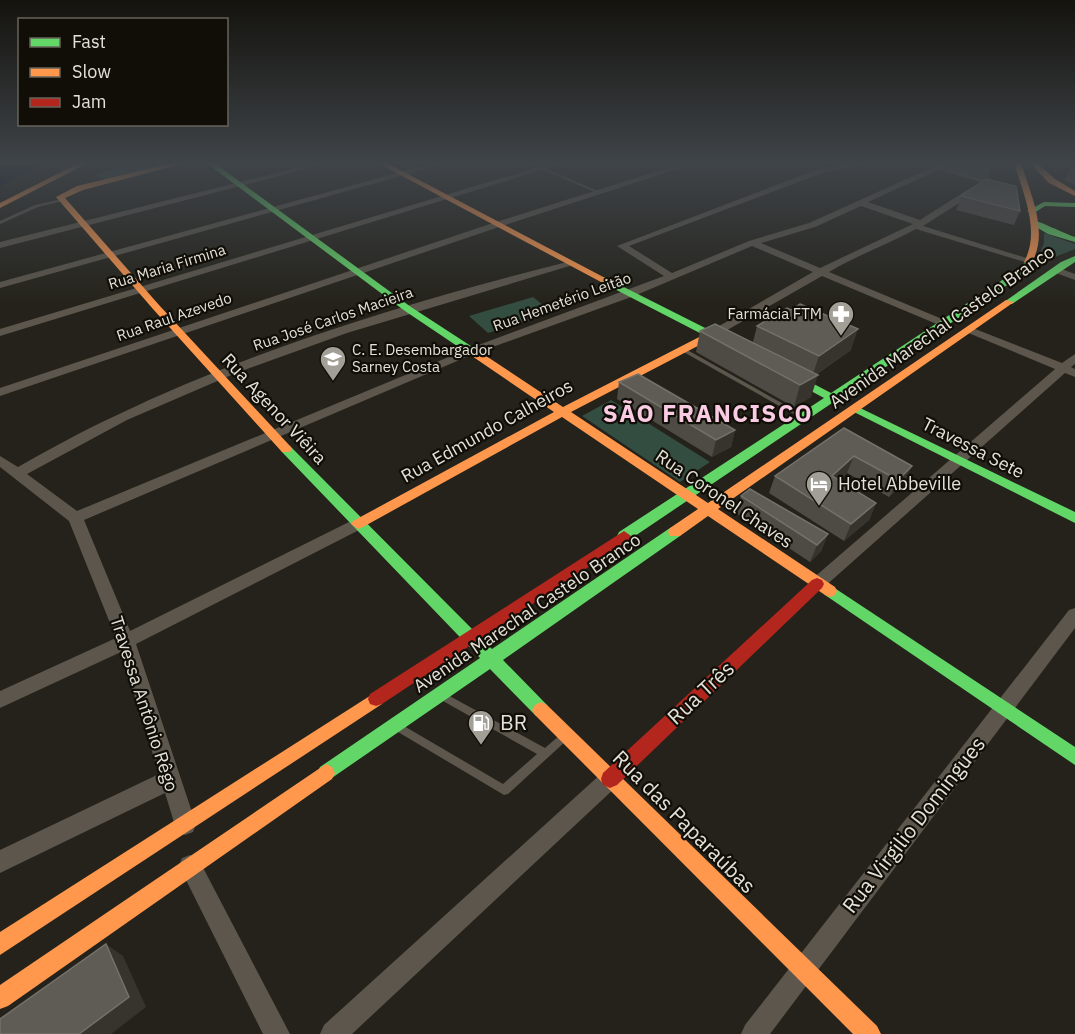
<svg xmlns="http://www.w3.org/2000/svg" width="1075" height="1034" font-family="'IBM Plex Sans',sans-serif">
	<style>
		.green { fill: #344d41 }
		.water { fill: #030e1f }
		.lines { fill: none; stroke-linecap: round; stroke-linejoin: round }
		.lane { fill: #5c564c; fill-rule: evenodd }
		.street { fill: #5c564c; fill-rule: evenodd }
		.fast { fill: #63d668; fill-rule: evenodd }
		.slow { fill: #ff974d; fill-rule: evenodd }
		.jam { fill: #b3261e; fill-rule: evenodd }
		.wall { fill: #4e4b45 }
		.shaded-wall { fill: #37342d }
		.building { fill: #5e5c55; stroke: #737169; stroke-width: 1.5 }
		.labels { text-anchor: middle; stroke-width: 4.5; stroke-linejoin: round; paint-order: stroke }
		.far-street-label { font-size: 15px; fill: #e4e2d8; stroke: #100e07 }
		.far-poi-label { font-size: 15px; fill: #e4e2d8; stroke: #100e07; text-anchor: end }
		.street-label { font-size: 18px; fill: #e4e2d8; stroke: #100e07 }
		.poi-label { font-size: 18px; fill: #e4e2d8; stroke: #100e07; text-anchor: start }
		.near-street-label { font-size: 21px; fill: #e4e2d8; stroke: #100e07 }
		.near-poi-label { font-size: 21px; fill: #e4e2d8; stroke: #100e07; text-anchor: start }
		.district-label { font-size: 24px; font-weight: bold; letter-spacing: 1.5px; fill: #facce4; stroke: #100e07 }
	</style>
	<rect width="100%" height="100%" fill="#24221a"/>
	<g class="green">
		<path d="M130,162H174L106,179L94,176Z"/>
		<path d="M932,162H991L988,179L931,165Z"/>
		<path d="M1044,233L1075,244V249L1050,259L1037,268L1034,267L1044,243Z"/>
		<path d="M533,297L553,313L488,333L469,316Z"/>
		<path d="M611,400L710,462L680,482L582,416Z"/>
	</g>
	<path class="water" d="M0,162H48L0,186Z"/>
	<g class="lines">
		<g class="lane">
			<path d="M525,162H531L600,192L597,193Z"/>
			<path d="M62,199L64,200L63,201L38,207L0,224V221L35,205Z"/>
			<path d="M682,347L803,415L804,416L801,418L799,417L680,350V348Z"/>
			<path d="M446,694L545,748L560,735L563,733L566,735L568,738L566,741L508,794L504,795L398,732L396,729L398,726L401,725L404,726L503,784L537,754L443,701L441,698L443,695Z"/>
		</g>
		<g class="street">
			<path d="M320,162H334L0,248V242Z"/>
			<path d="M437,162H451L0,288V282Z"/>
			<path d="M555,162H568L0,336V329Z"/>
			<path d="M686,162H699L499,227L0,396V388L493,223Z"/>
			<path d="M855,162H863L864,166L828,171L629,246L672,273L749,241L809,223L931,168L914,162H928L996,183L992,185L938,170L868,202L920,220L972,187H978V191L923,226L1036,261L1028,263L916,229C887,245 857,255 829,272L947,321V325H939L822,276L715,337H707V333L813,272L752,246L634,296L476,353L84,520L130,631L353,520H363L366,524L363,528L136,644L196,824L193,832L185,835L177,832L165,793L0,873V850L159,774L121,652L0,708V691L116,638L69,521L0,467V456L18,467C50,449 82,431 115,416C259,347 416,300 571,261L576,264L347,333L236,373L127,420L27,474L77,511L468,349L664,276L617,246L823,167ZM861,206L913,224L820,268L761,243L815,227Z"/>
			<path d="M1056,267L1075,274V280L1053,272L1051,270Z"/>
			<path d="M970,327L1062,363L1075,354V364L1071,367L1075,369V377L1065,373L823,588L817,590L811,588L809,584L811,580L1055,369L966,332L964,330Z"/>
			<path d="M1075,608V628L770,1034H741L745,1025L1069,610Z"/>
			<path d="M610,769L617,772L620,779L617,786L352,1034H320L324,1025L603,772Z"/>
			<path d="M190,855L198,858L290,1034H263L179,866L182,858Z"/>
		</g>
		<g class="fast">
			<path d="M205,162H213L411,307L474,348V352H466L405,311Z"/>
			<path d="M1044,202L1075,203V207L1045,206L1034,213L1027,211Z"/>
			<path d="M1031,220C1038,220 1065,234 1075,237V242L1048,234L1031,224Z"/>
			<path d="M1075,256V262L1012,304L1004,302L1061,262Z"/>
			<path d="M1028,259L1032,262L1022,275L629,540H619L617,536L619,532L824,398L783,376V372H791L831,393L1016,271Z"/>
			<path d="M604,277L733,342L734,344L729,347L725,346L601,282L599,280Z"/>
			<path d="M856,406L1075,512V523L852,411L850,409Z"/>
			<path d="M286,445L290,446L492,649L670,528L675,527L682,532L680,536L503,660L547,705L550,710L547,715L541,718L535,715L490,669L326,782L320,779L317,773L320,767L480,658L282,452L280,449L282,446Z"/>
			<path d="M830,585L1075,747V765L825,595L823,591L825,587Z"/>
		</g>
		<g class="slow">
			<path d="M81,162H90L0,208V203Z"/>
			<path d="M176,162H189L83,190L65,198L159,305L290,446L292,449L290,452H282L153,309L56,197L77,186Z"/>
			<path d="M376,162H385L609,280L601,282Z"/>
			<path d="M1014,162H1021C1030,194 1050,232 1031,264L1028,265L1024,262C1041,231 1023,194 1014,162Z"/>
			<path d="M1029,162H1036L1055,179L1075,191V196L1049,183Z"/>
			<path d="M1006,300L1014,302L718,509L835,587L837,591L835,595L830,597L825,595L708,516L680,536H670L668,532L670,528L698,509L562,417L363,527L358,529L351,524L353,521L554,412L466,352V348H474L563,407L707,333H715V337L571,412L708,503Z"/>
			<path d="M376,692L382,694L384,699L382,704L0,955V932Z"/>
			<path d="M541,702L547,705L877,1026L881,1034H853L535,715L532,710L535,705Z"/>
			<path d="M326,764L332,767L335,773L332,779L8,1006L0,1009V985Z"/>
		</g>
		<g class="jam">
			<path d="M624,531L631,536L629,540L382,704L376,706L370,704L368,699L370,694Z"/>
			<path d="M817,578L822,580L824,584L822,588L617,785L610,788L603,785L601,779L603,773L812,580Z"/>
		</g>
	</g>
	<g class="wall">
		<path d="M1075,165V185L1064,180L1071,167Z"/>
		<path d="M961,196L1020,211L1014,225L956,210Z"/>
		<path d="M757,326L851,350L817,374L811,397L794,407L696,352L700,331L753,342Z"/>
		<path d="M619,382L735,430L731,447L712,457L617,399Z"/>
		<path d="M844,428L904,483L889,497L847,473L839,481L876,503L869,520L844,541L769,493L775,476Z"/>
		<path d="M741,496L828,534L821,551L810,562L736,513Z"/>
	</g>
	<g class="shaded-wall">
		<path d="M858,329L851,350L812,377L819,356Z"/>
		<path d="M818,375L811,397L794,407L800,385Z"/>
		<path d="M735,430L731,447L712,457L716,440Z"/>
		<path d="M854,456L847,473L825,493L832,476Z"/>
		<path d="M912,466L904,483L889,497L898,480Z"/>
		<path d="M876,503L869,520L844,541L851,524Z"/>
		<path d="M828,534L821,551L810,562L817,545Z"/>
		<path d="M106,944L123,956L146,1007L111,1034H79Z"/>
	</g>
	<g class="building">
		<path d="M986,179L1016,186L1020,211L961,196Z"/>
		<path d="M800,304L858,329L819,356L757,326L787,308L791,310Z"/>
		<path d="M715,324L818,375L800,385L700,331Z"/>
		<path d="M638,374L735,430L716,440L619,382Z"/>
		<path d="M844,428L912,466L898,480L854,456L832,476L876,503L851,524L775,476Z"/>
		<path d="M750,489L828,534L817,545L741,496Z"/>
		<path d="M106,944L129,997L79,1034H0V1019Z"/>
	</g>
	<linearGradient id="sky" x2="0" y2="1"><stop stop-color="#14130e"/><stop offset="0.53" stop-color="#3f4449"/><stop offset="1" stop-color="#3f4449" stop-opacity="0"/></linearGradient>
	<rect width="1075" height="307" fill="url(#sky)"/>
	<defs>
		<g id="pharmacy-pin" transform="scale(1.35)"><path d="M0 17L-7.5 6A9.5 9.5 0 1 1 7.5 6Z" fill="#a19f96" stroke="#100e07"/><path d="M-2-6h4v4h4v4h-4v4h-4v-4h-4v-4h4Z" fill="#fff"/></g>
		<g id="school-pin" transform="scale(1.35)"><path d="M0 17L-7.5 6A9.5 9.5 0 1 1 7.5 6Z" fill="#a19f96" stroke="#100e07"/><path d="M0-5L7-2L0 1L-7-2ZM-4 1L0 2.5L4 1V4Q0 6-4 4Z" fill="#fff"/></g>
		<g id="hotel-pin" transform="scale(1.35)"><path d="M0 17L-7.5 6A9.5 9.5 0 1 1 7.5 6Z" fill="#a19f96" stroke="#100e07"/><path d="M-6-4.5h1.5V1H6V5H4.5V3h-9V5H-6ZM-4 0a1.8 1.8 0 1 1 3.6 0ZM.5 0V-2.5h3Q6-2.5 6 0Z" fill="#fff"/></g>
		<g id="fuel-pin" transform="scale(1.35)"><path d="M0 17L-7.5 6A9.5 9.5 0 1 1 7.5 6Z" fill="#a19f96" stroke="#100e07"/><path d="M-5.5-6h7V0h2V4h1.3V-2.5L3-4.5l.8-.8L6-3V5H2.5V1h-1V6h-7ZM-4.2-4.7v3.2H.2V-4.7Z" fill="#fff"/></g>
	</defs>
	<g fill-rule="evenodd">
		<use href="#pharmacy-pin" x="841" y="314"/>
		<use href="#school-pin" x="333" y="359"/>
		<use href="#hotel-pin" x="819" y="484"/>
		<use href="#fuel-pin" x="481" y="723"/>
	</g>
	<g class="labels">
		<g class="far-street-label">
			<text transform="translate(167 267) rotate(-17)" y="5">Rua Maria Firmina</text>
			<text transform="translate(562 302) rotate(-20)" y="5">Rua Hemetério Leitão</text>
			<text transform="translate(174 317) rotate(-19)" y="5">Rua Raul Azevedo</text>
			<text transform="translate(333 319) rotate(-19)" y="5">Rua José Carlos Macieira</text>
		</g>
		<g class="far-poi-label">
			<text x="822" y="319">Farmácia FTM</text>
			<text x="352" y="355" text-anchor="start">C. E. Desembargador<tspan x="352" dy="17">Sarney Costa</tspan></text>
		</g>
		<g class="street-label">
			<text transform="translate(942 327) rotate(-35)" y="6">Avenida Marechal Castelo Branco</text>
			<text transform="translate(274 409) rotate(47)" y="6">Rua Agenor Viêira</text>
			<text transform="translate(487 431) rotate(-29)" y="6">Rua Edmundo Calheiros</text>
			<text transform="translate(973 448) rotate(27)" y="6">Travessa Sete</text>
			<text transform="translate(724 499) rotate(34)" y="6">Rua Coronel Chaves</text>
			<text transform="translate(527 613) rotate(-34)" y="6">Avenida Marechal Castelo Branco</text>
			<text transform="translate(144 704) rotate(72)" y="6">Travessa Antônio Rêgo</text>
		</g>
		<g class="poi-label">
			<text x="838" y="490">Hotel Abbeville</text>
		</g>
		<g class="near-street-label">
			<text transform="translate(701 693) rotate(-43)" y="7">Rua Três</text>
			<text transform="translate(684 822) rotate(45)" y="7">Rua das Paparaúbas</text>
			<text transform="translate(914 825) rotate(-52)" y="7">Rua Virgilio Domingues</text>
		</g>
		<g class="near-poi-label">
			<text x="500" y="730">BR</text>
		</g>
		<g class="district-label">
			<text x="708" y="422">SÃO FRANCISCO</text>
		</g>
	</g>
	<rect x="18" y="18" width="210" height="108" fill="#100e07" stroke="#65635b" stroke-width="1.5"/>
	<rect x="30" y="38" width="30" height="9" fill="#63d668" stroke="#65635b" stroke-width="1.5"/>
	<text x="72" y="48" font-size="18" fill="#e4e2d8">Fast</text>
	<rect x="30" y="68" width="30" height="9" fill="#ff974d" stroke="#65635b" stroke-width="1.5"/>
	<text x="72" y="78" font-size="18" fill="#e4e2d8">Slow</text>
	<rect x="30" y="98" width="30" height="9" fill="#b3261e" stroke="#65635b" stroke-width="1.5"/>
	<text x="72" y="108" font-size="18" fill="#e4e2d8">Jam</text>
</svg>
